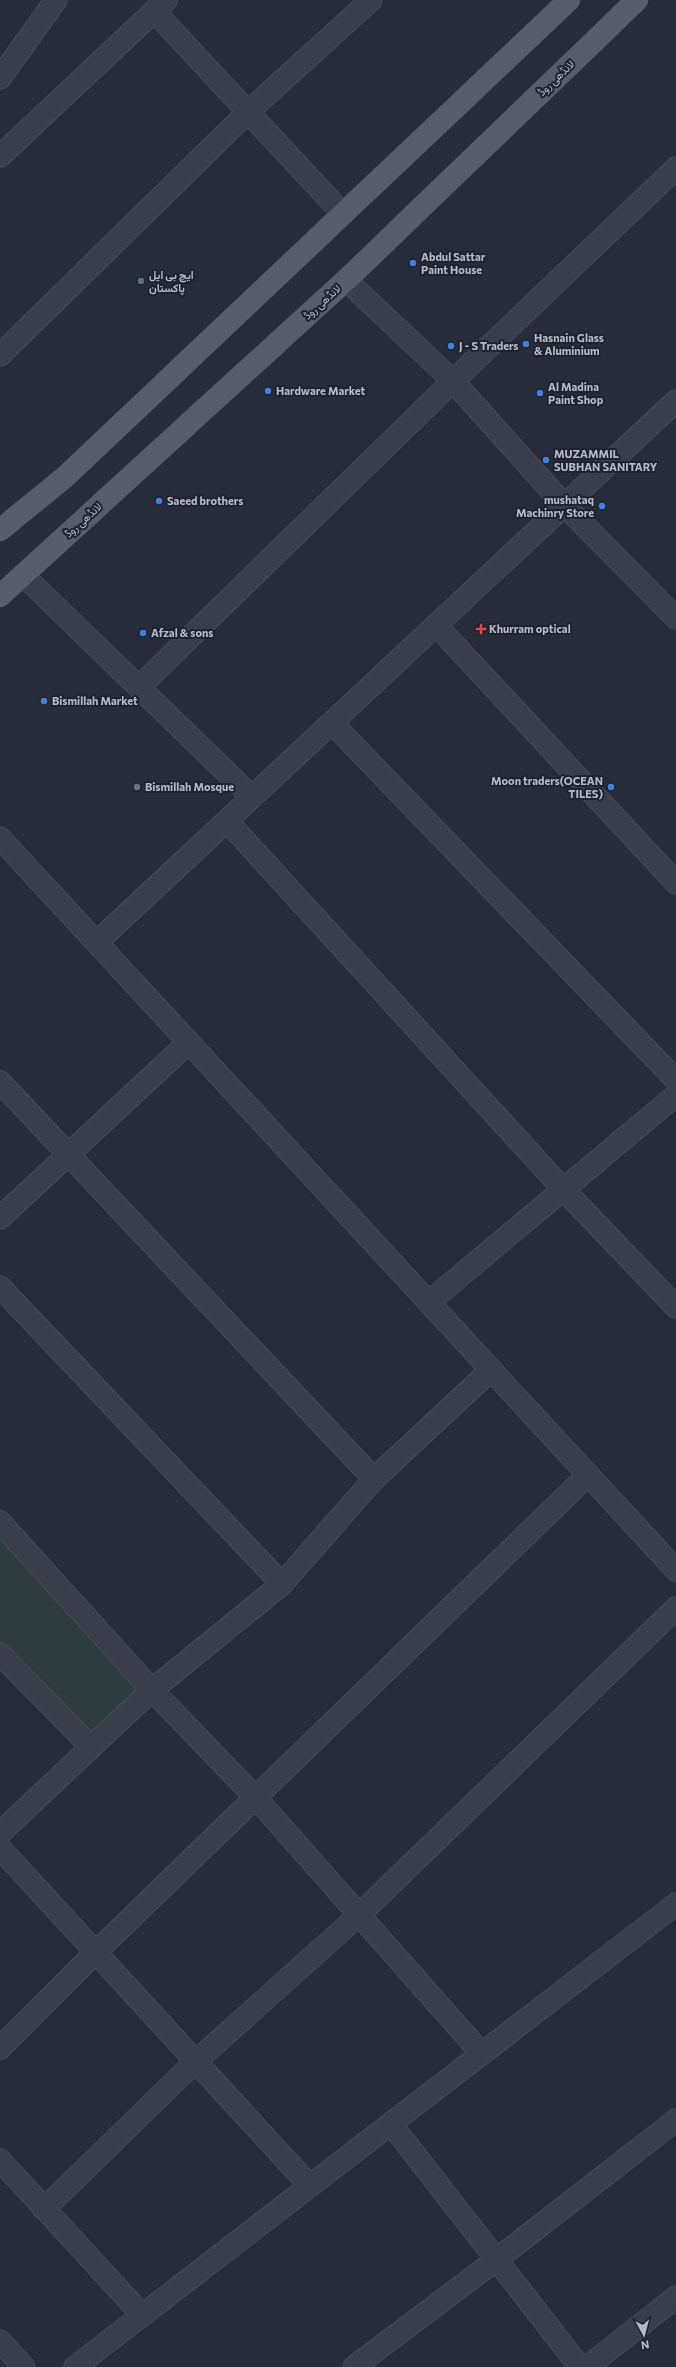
<svg xmlns="http://www.w3.org/2000/svg" width="676" height="2367" font-family="Commissioner,Vazirmatn,sans-serif">
	<style>
		.green { fill: #2c3c3f }
		.lines { fill: none; stroke-linecap: round; stroke-linejoin: round }
		.minor-casing { stroke: #585c68; stroke-width: 23 }
		.major-casing { stroke: #434753; stroke-width: 23 }
		.minor { stroke: #3a3e4a; stroke-width: 22 }
		.major { stroke: #585d6a; stroke-width: 22 }
		.shop-dot { fill: #3f7fe0; stroke: #1f232f; stroke-width: 1.5 }
		.service-dot { fill: #5c6f8a; stroke: #1f232f; stroke-width: 1.5 }
		.health-dot { fill: #e0444e; stroke: #1f232f; stroke-width: 1.5 }
		.worship-dot { fill: #6b7280; stroke: #1f232f; stroke-width: 1.5 }
		.labels { text-anchor: middle; stroke-width: 4; stroke-linejoin: round; paint-order: stroke }
		.street-label { font-size: 11px; fill: #b6b9c6; stroke: #1f232f }
		.poi-label { font-size: 11px; font-weight: bold; fill: #b6b9c6; stroke: #1f232f; text-anchor: start }
	</style>
	<rect width="100%" height="100%" fill="#262c3a"/>
	<path class="green" d="M0,1522L152,1690L91,1747L0,1654Z"/>
	<g class="lines">
		<g class="minor-casing">
			<g id="minor">
				<path d="M154,11L343,214"/>
				<path d="M0,78L56,0"/>
				<path d="M0,156L166,0"/>
				<path d="M346,280L453,381L565,506L676,618"/>
				<path d="M0,355L248,112L371,0"/>
				<path d="M23,575L252,797"/>
				<path d="M436,625L676,883"/>
				<path d="M139,687L453,381L676,168"/>
				<path d="M332,723L676,1080"/>
				<path d="M227,821L563,1189L676,1307"/>
				<path d="M0,838L676,1570"/>
				<path d="M97,942L676,401"/>
				<path d="M0,1082L374,1479"/>
				<path d="M0,1218L189,1042"/>
				<path d="M0,1287L282,1584"/>
				<path d="M429,1302L676,1095"/>
				<path d="M0,1522L152,1690L256,1798L482,2054"/>
				<path d="M0,1654L91,1747"/>
				<path d="M0,1833L152,1690L282,1584L374,1479L491,1370"/>
				<path d="M0,1848L310,2186"/>
				<path d="M0,2048L96,1952L588,1475"/>
				<path d="M391,2124L580,2367"/>
				<path d="M0,2160L142,2315"/>
				<path d="M44,2209L195,2062L359,1915L676,1608"/>
				<path d="M0,2341L24,2367"/>
				<path d="M75,2367L676,1904"/>
				<path d="M354,2367L496,2260L676,2120"/>
				<path d="M587,2367L676,2297"/>
			</g>
		</g>
		<g class="major-casing">
			<g id="major">
				<path d="M0,530L65,477L569,0"/>
				<path d="M0,596L346,280L637,0"/>
			</g>
		</g>
		<use href="#minor" class="minor"/>
		<use href="#major" class="major"/>
	</g>
	<g class="shop-dot">
		<circle cx="413" cy="263" r="4"/>
		<circle cx="526" cy="344" r="4"/>
		<circle cx="451" cy="346" r="4"/>
		<circle cx="268" cy="391" r="4"/>
		<circle cx="540" cy="393" r="4"/>
		<circle cx="546" cy="460" r="4"/>
		<circle cx="159" cy="501" r="4"/>
		<circle cx="602" cy="506" r="4"/>
		<circle cx="143" cy="633" r="4"/>
		<circle cx="44" cy="701" r="4"/>
		<circle cx="611" cy="787" r="4"/>
	</g>
	<circle class="service-dot" cx="141" cy="281" r="4"/>
	<path class="health-dot" d="M479 623h4v4h4v4h-4v4h-4v-4h-4v-4h4z"/>
	<circle class="worship-dot" cx="137" cy="787" r="4"/>
	<g class="labels">
		<g class="street-label">
			<text transform="translate(556 78) rotate(-44)" y="4">لانڈھی روڈ</text>
			<text transform="translate(322 302) rotate(-42)" y="4">لانڈھی روڈ</text>
			<text transform="translate(83 520) rotate(-42)" y="4">لانڈھی روڈ</text>
		</g>
		<g class="poi-label">
			<text x="421" y="261">Abdul Sattar<tspan x="421" dy="13">Paint House</tspan></text>
			<text x="149" y="279">ایچ بی ایل<tspan x="149" dy="13">پاکستان</tspan></text>
			<text x="534" y="342">Hasnain Glass<tspan x="534" dy="13">&amp; Aluminium</tspan></text>
			<text x="459" y="350">J - S Traders</text>
			<text x="548" y="391">Al Madina<tspan x="548" dy="13">Paint Shop</tspan></text>
			<text x="276" y="395">Hardware Market</text>
			<text x="554" y="458">MUZAMMIL<tspan x="554" dy="13">SUBHAN SANITARY</tspan></text>
			<text x="594" y="504" text-anchor="end">mushataq<tspan x="594" dy="13">Machinry Store</tspan></text>
			<text x="167" y="505">Saeed brothers</text>
			<text x="489" y="633">Khurram optical</text>
			<text x="151" y="637">Afzal &amp; sons</text>
			<text x="52" y="705">Bismillah Market</text>
			<text x="603" y="785" text-anchor="end">Moon traders(OCEAN<tspan x="603" dy="13">TILES)</tspan></text>
			<text x="145" y="791">Bismillah Mosque</text>
		</g>
	</g>
	<g transform="translate(644 2335) rotate(173)" stroke="#1f232f" stroke-width="3" paint-order="stroke">
	<path d="M0-3L7 15L0 10L-7 15Z" fill="#b6b9c6"/>
	<text y="-6" font-size="11" font-weight="bold" text-anchor="middle" fill="#b6b9c6">N</text>
	</g>
</svg>
